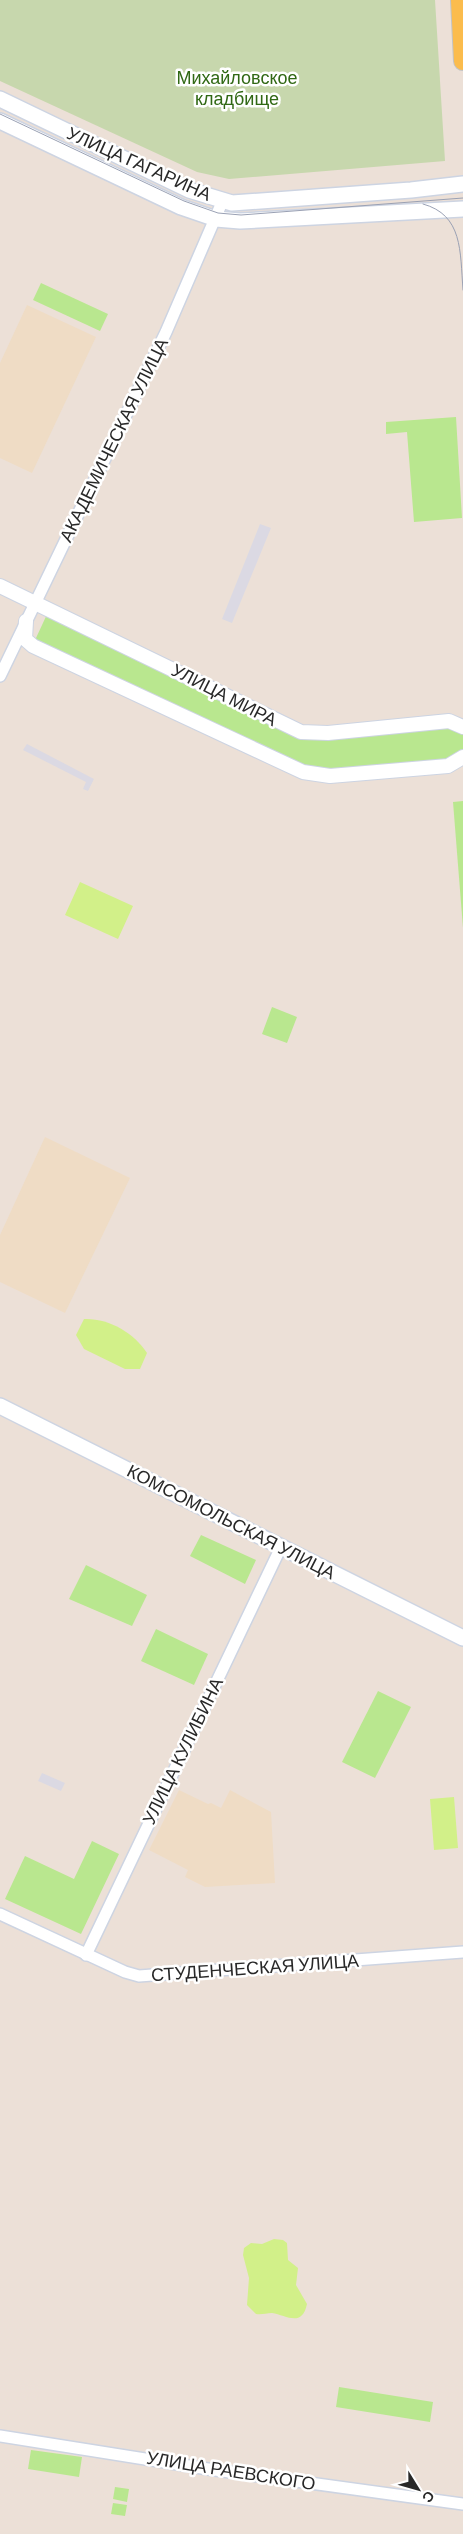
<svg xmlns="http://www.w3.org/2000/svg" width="463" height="2534" font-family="Barlow,sans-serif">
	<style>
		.industrial { fill: #dbd9e3 }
		.education { fill: #efdcc5 }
		.green { fill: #b9e78f }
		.cemetery { fill: #c7d7ad }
		.pitch { fill: #d2f089 }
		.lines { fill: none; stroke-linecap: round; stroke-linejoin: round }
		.minor-casing { stroke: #cdd4e2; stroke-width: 14 }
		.tertiary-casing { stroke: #cdd4e2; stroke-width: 16 }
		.secondary-casing { stroke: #cdd4e2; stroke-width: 18 }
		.primary-casing { stroke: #c3c3c3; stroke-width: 20 }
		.minor { stroke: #fff; stroke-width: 11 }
		.tertiary { stroke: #fff; stroke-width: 14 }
		.secondary { stroke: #fff; stroke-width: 15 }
		.primary { stroke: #fbbc4d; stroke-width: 18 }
		.tram { stroke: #9aa1b4; stroke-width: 1 }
		.labels { text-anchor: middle; stroke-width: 5; stroke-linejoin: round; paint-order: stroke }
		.park-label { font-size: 18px; fill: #306814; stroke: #fff }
		.street-label { font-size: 18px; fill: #282828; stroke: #fff }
	</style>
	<rect width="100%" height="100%" fill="#ece0d7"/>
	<g class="industrial">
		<path d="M260,524L271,528L232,623L222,619Z"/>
		<path d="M27,744L94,779L88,791L83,789L86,782L23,750Z"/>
		<path d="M42,1773L65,1783L61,1791L38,1781Z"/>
	</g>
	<g class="education">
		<path d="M27,305L96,337L32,473L0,458V363Z"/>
		<path d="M45,1137L130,1178L65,1313L0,1282V1235Z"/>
		<path d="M179,1790L208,1804L211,1803L221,1808L230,1790L271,1812L275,1883L205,1887L185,1877L188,1870L149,1850Z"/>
	</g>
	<g class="green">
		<path d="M41,283L108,314L100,331L33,300Z"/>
		<path d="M456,417L462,518L414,522L407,432L386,434V422Z"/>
		<path d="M49,610L288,727H463V757L318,775L36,648V638Z"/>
		<path d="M463,801V928L453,802Z"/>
		<path d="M272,1007L297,1017L287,1043L262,1034Z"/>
		<path d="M201,1535L256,1560L245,1584L190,1556Z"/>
		<path d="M86,1565L147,1595L132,1626L69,1599Z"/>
		<path d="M156,1629L208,1654L194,1685L141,1661Z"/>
		<path d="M378,1691L411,1707L375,1778L342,1762Z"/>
		<path d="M92,1841L119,1854L81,1934L5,1899L25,1856L74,1879Z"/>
		<path d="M339,2387L433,2402L430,2422L336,2407Z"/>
		<path d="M31,2450L82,2457L79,2477L28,2469Z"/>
		<path d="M115,2487L129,2489L127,2502L113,2499Z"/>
		<path d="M113,2503L127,2505L125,2516L111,2514Z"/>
	</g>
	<path class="cemetery" d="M0,0H435L445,161L229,179L197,172L0,81Z"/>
	<g class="pitch">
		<path d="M80,882L133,906L118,939L65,915Z"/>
		<path d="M84,1319C109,1318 134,1333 147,1353L140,1369H125L84,1349L76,1335Z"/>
		<path d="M454,1797L458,1848L434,1850L430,1799Z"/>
		<path d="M274,2239L283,2240L287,2243L288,2260L298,2268L296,2285L307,2304C302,2328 286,2315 272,2313C266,2313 262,2315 256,2314L247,2305L249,2278L243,2255L244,2248L251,2243L262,2244Z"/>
	</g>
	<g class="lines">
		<g class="minor-casing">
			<g id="minor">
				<path d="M0,676L166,332L223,200"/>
				<path d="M0,1914L125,1972L139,1976L463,1952"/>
				<path d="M86,1955L281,1547"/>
				<path d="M0,2436L208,2469L463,2504"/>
			</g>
		</g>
		<g class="tertiary-casing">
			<g id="tertiary">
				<path d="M0,586L301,732L328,733L449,721L463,727"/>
				<path d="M26,621L25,639L33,646L303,772L330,776L448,766L463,757"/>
			</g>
		</g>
		<g class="secondary-casing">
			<g id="secondary">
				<path d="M0,99L189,190L232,203L411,190L463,184"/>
				<path d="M0,121L181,207L216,219L240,221L463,209"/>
				<path d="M0,1406L463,1638"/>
			</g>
		</g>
		<g class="primary-casing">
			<path id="primary" d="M460,0L463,61"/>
		</g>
		<use href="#minor" class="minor"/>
		<use href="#tertiary" class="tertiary"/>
		<use href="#secondary" class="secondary"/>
		<use href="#primary" class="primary"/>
		<g class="tram">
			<path d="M0,114L184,201L218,213L241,215L463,198"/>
			<path d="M423,204C463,215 460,251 463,290"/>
		</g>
	</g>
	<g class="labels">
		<g class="park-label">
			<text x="237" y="84">Михайловское<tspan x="237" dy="21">кладбище</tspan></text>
		</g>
		<g class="street-label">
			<text transform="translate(139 164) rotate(24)" y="6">УЛИЦА ГАГАРИНА</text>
			<text transform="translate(114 440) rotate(-64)" y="6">АКАДЕМИЧЕСКАЯ УЛИЦА</text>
			<text transform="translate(224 695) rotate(27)" y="6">УЛИЦА МИРА</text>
			<text transform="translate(231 1522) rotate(27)" y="6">КОМСОМОЛЬСКАЯ УЛИЦА</text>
			<text transform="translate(183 1751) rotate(-64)" y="6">УЛИЦА КУЛИБИНА</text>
			<text transform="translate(255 1968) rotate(-4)" y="6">СТУДЕНЧЕСКАЯ УЛИЦА</text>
			<text transform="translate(231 2471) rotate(9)" y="6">УЛИЦА РАЕВСКОГО</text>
		</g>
	</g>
	<g transform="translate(418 2489) rotate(127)" stroke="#ffffff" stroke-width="4" paint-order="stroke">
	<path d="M0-4L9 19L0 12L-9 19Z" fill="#282828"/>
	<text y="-8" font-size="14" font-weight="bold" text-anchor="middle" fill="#282828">С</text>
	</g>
</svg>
